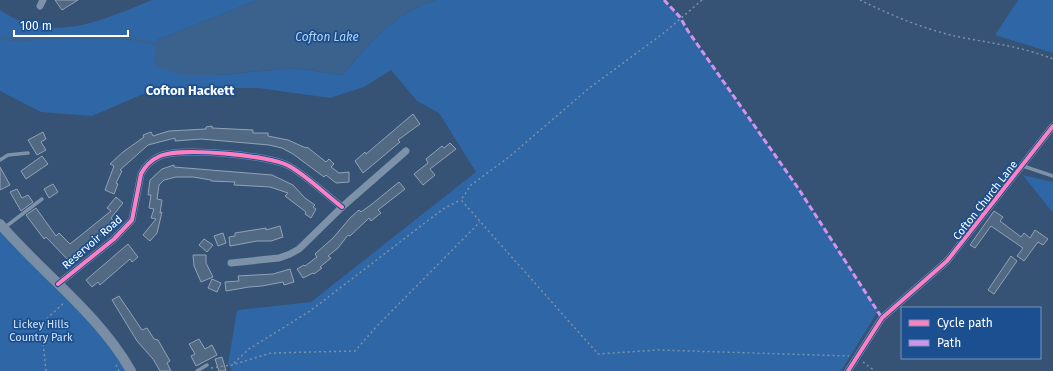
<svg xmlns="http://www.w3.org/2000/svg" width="1053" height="371" font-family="'Fira Sans',sans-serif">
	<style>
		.green { fill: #2f66a5 }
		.water { fill: #3b618d }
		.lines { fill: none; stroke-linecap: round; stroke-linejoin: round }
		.stream { stroke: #3b618d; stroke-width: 2.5 }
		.building { fill: #526984; stroke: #92a2b6 }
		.path { stroke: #7d92a8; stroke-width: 1.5; stroke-dasharray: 2 3; stroke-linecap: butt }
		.service { stroke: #7d92a8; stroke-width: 3.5 }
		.minor { stroke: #7d92a8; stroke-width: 7 }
		.secondary { stroke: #798da4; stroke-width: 10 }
		.quiet { stroke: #d193ec; stroke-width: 3; stroke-dasharray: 6 3; stroke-linecap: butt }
		.cycleway-casing { stroke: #1b4f8f; stroke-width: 6 }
		.cycleway { stroke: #ff80c0; stroke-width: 4 }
		.labels { text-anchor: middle; stroke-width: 3.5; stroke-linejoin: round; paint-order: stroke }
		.street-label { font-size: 11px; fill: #fff; stroke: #1b4f8f }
		.park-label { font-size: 11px; fill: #cfe3fa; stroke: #1b4f8f }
		.water-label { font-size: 12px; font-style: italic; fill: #b5d3f5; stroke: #1b4f8f }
		.quarter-label { font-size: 13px; font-weight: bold; fill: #fff; stroke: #1b4f8f }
	</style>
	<rect width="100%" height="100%" fill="#365274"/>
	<g class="green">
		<path d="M152,0H258L157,40L183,75H219L294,68L342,75C370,44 394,12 436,0H664L680,17L688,31L798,188L878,311L841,371H232L228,364L237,310L311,302L476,172L439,113L417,101L391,70L364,87L330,98L258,88H157L92,116L41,112L0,91V10C52,45 100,21 152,0Z"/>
		<path d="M1018,0H1053V53L995,35Z"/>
		<path d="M1023,175L1053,182V213L1026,179Z"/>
		<path d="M0,231L87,316L126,371H0Z"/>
	</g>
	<path class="water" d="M258,0H436C394,12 370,44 342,75L294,68L219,75H183L154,65L157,40Z"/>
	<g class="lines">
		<path class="stream" d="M0,37L4,39L22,40L60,37L125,38L156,44"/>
	</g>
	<g class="building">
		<path d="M55,0H78L62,10Z"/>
		<path d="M413,114L420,124L398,140L400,142L363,173L355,161L365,152L366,154Z"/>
		<path d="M212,126V128L253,130V133H268V136L288,140L306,148L307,147L326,162L329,159L334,164L331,167L339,173L349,172V182L336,183L326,175L324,177L293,154L282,148L269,145L201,139L175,141V138L148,145L120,170L122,171L116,183L118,184L114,194L105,190L114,166L110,164L123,152L144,137L143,135L151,132L153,136L169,131L206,129V127Z"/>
		<path d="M43,132L46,139L41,142L46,150L37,155L28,140Z"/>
		<path d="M450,143L456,149L430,169L435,175L423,185L414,174L428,163L426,159L442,146L444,148Z"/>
		<path d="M42,156L48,164L26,179L21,171Z"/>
		<path d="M174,165V167L272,175L293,185L305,198L315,205L313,207L316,209L311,218L305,214L306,212L285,196L288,193L270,187L234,185L235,182L211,181V180L193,177H176L164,180L159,185L157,199L162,200L160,213L162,212L157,233L150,241L143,235L156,219L151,218L154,209L149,208L151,195H148L150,180L162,169Z"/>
		<path d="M0,167L10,185L0,190Z"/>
		<path d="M399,182L405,189L378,210L381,213L371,221L369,218L350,236L348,235L338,248L328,256L331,258L320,267L322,268L314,274L313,273L303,278L297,269L304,265L305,266L317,257L315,254L333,238L350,218L359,210L361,212L372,204Z"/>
		<path d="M53,184L58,192L49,198L44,189Z"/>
		<path d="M17,189L22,198L28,195L33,202L21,211L10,192Z"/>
		<path d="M116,197L123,203L111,218L115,223L69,261L46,237L44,239L26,215L36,208L56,236L59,233L70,244L111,211L107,208Z"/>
		<path d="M994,211L1003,217L1000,221L1021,237L1024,233L1030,238L1035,230L1048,239L1043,245L1038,242L1024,261L1017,256L1023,248L991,226L975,248L970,245Z"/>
		<path d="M280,226L283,237L271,241H257L230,246L229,237L235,236V233L266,228V230Z"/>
		<path d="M223,233L226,243L218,246L214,236Z"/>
		<path d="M204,239L213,245L207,252L199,245Z"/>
		<path d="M128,244L138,257L132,262L130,259L100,285L98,282L92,287L86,280Z"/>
		<path d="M193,255H206V263L213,277L201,282L194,266Z"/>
		<path d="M1011,256L1017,261L994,294L988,290Z"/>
		<path d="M290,269L294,282L284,285L283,282L262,286L249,287L226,291L225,282L239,281L238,276L273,274Z"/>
		<path d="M212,279L221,283L217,292L208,288Z"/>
		<path d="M119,296L142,330L147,328L154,339L158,340L170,361L167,363L171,371H160L153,359L137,341L112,300Z"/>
		<path d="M199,339L205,349L212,345L217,355L196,366L191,356L195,354L189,344Z"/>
		<path d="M222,357L226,371H219L215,359Z"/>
	</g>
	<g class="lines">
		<g class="path">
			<path d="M702,0L665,32L588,89L509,157L471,185L461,200L598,354L658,350L849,356"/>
			<path d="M860,0C888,14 924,29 955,36C988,43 1021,46 1053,59"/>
			<path d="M863,362L875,371"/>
			<path d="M234,363L249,349L310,311L443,209L460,200"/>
			<path d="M116,365L119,371"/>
			<path d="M211,368L232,365L271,353L355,351L376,327L480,222"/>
			<path d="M46,371L41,324L65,302"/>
		</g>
		<g class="service">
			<path d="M0,160L8,155L28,153"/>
			<path d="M1023,166L1053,176"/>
			<path d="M4,228L42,199"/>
			<path d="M197,371L207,365"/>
		</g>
		<g class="minor">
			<path d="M40,6L43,0"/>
			<path d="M231,263L279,258L290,254L299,249L342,207L406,151"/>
			<path d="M58,284L114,239L132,220L141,174C145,166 151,160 160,156C180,147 270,155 289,166C307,176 325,194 342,207"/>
			<path d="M848,371L882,318L947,261L1053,126"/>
		</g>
		<path class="secondary" d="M0,224C43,274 98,313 131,371"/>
		<path class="quiet" d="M664,0L680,17L688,31L798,188L882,318"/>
		<g class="cycleway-casing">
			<g id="cycleway">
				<path d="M58,284L114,239L132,220L141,174C145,166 151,160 160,156C180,147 270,155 289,166C307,176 325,194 342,207"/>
				<path d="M848,371L882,318L947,261L1053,126"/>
			</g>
		</g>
		<use href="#cycleway" class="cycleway"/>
	</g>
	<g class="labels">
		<g class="street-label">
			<text transform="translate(985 200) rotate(-52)" y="4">Cofton Church Lane</text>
			<text transform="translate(92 242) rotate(-41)" y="4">Reservoir Road</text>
		</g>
		<g class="park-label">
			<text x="41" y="328">Lickey Hills<tspan x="41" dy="13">Country Park</tspan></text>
		</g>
		<g class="water-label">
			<text x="327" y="41">Cofton Lake</text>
		</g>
		<g class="quarter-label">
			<text x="190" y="95">Cofton Hackett</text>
		</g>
	</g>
	<rect x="901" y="307" width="140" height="52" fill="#1b4f8f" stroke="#7695bc"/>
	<rect x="909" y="320" width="20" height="6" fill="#ff80c0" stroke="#7695bc"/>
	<text x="937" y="327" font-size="12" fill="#ffffff">Cycle path</text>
	<rect x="909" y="340" width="20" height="6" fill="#d193ec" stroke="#7695bc"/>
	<text x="937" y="347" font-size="12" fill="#ffffff">Path</text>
	<path d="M14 30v6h114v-6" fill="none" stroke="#ffffff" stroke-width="2"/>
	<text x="20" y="30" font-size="12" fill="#ffffff" stroke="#1b4f8f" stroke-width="3" paint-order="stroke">100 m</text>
</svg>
